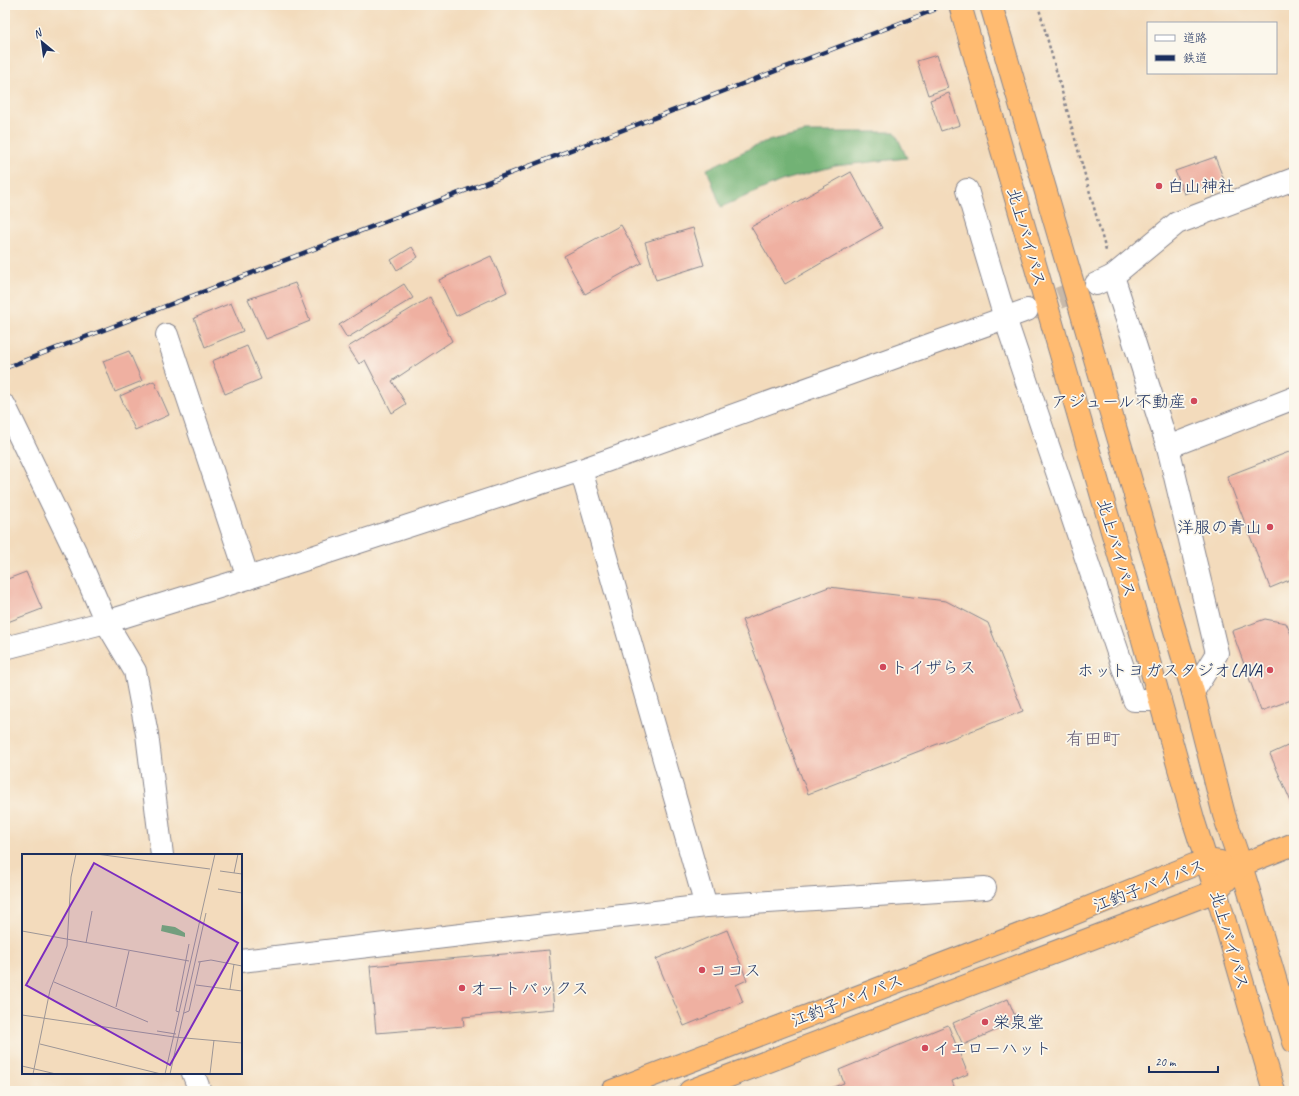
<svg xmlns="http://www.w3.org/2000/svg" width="1299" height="1096" font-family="Caveat,'Klee One',sans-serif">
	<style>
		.forest { fill: #72b274; stroke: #467069 }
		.building { fill: #efb0a1 }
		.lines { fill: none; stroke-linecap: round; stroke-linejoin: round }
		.minor-tunnel { stroke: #c8b9a9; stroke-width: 22; stroke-dasharray: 22 11; stroke-linecap: butt }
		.minor-casing { stroke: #87858d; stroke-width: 24 }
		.highway-casing { stroke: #87858d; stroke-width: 24 }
		.path { stroke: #87858d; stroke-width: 2.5; stroke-dasharray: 3 3; stroke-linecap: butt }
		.minor { stroke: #fff; stroke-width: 22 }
		.highway { stroke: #ffbb71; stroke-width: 22 }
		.rail-casing { stroke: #1b2f5e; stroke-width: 4.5 }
		.rail { stroke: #fbf7ec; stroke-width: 3; stroke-dasharray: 9; stroke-linecap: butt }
		.poi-dot { fill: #d1495b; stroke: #fbf7ec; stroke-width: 1.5 }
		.labels { text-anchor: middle; stroke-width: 3.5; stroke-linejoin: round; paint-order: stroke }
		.poi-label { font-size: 17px; fill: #1b2f5e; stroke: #fbf7ec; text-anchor: start }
		.street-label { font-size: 17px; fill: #1b2f5e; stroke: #fbf7ec }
		.neighbourhood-label { font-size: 18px; fill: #655c75; stroke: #fbf7ec }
		.inset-road { fill: none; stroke: #9d9696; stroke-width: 1 }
		.view { fill: #7b2cbf; fill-opacity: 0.15; stroke: #7b2cbf; stroke-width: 2 }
		.inset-edge { fill: none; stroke: #1b2f5e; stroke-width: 2 }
	</style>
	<rect width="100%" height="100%" fill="#fbf7ec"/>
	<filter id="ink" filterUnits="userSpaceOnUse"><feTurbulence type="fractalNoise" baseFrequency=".025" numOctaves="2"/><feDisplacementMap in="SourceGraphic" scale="8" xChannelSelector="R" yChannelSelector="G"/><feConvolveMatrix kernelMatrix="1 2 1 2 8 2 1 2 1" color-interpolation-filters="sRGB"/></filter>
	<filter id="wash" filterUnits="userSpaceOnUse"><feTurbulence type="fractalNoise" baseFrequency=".012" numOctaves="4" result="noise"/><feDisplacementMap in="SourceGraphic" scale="16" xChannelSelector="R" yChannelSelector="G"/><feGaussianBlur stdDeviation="0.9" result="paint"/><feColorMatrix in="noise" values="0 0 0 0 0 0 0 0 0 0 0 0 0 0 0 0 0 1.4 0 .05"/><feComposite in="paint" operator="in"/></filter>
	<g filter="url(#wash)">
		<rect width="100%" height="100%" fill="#f3dbbc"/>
		<path class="forest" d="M805,132H895L907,158L835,166L781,181L721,207L707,169L764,142Z"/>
		<g id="blocks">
			<g class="building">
				<path d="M937,55L948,88L928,95L917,61Z"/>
				<path d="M949,93L960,125L941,131L930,100Z"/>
				<path d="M1215,157L1224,180L1184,194L1175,171Z"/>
				<path d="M851,172L882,228L785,284L751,227Z"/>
				<path d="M621,225L642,263L585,294L564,256Z"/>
				<path d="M693,228L704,265L656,280L645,242Z"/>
				<path d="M412,247L418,257L397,270L391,260Z"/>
				<path d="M491,256L507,292L456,316L439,280Z"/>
				<path d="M295,283L310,321L266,339L248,299Z"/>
				<path d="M404,284L413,298L347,338L339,325Z"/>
				<path d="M430,297L452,341L392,381L406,404L392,413L365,360L359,364L348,347Z"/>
				<path d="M231,303L243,331L205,347L194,318Z"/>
				<path d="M247,346L261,379L225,394L212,361Z"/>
				<path d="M129,351L142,381L115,392L103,361Z"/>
				<path d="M154,381L169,415L135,430L120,396Z"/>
				<path d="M1294,450V578L1270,588L1227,476Z"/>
				<path d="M26,572L42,609L5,623V580Z"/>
				<path d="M829,587L946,601L988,623L1023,711L808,794L742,620Z"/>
				<path d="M1265,619L1286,623L1294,641V699L1261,711L1232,631Z"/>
				<path d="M1294,743V803L1292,804L1270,754Z"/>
				<path d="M727,930L747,980L736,985L743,1002L684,1026L656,959Z"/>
				<path d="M549,950L554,1009L463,1017L464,1026L376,1033L370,966Z"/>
				<path d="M1008,999L1017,1021L963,1045L953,1023Z"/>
				<path d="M948,1025L968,1074L952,1081L955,1089L950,1091H832L831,1088L844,1083L839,1070Z"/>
			</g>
		</g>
	</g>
	<g filter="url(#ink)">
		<use href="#blocks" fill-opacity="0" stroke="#87858d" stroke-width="1"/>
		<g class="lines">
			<path class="minor-tunnel" d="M1028,310L1093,285"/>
			<g class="minor-casing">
				<g id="minor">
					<path d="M967,190L1005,318L1134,700H1160"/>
					<path d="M1113,276L1168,447L1217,653L1193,692"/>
					<path d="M1096,284L1113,276L1177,223L1294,179"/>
					<path d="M167,335L248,578"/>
					<path d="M5,406L77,555L106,622L135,671L147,734L162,855"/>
					<path d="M1168,447L1294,398"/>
					<path d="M581,470L706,906"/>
					<path d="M5,648L106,622L248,578L581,470L1027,310"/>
					<path d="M241,961L706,906L985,888"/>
					<path d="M193,1073L200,1091"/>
				</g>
			</g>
			<g class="highway-casing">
				<g id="highway">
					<path d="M960,5L1125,576L1194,822L1216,891L1274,1091"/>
					<path d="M991,5L1193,692L1224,815L1241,865L1294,1042"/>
					<path d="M612,1091L1058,920L1206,860L1220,862"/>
					<path d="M690,1091L1216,891L1241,865L1294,844"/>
				</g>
			</g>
			<path class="path" d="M1038,5L1106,251"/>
			<use href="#minor" class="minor"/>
			<use href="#highway" class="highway"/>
			<g class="rail-casing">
				<path id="rail" d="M5,368L934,10"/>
			</g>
			<use href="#rail" class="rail"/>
		</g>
	</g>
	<g class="poi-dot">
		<circle cx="1159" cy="186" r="4"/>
		<circle cx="1194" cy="401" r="4"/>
		<circle cx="1270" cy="527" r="4"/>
		<circle cx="883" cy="667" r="4"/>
		<circle cx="1270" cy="670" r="4"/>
		<circle cx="702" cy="970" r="4"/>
		<circle cx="462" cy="988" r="4"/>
		<circle cx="985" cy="1022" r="4"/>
		<circle cx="925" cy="1048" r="4"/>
	</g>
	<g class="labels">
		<g class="poi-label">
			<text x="1167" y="192">白山神社</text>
			<text x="1186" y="407" text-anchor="end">アジュール不動産</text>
			<text x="1262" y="533" text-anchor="end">洋服の青山</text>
			<text x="891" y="673">トイザらス</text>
			<text x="1262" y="676" text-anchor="end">ホットヨガスタジオLAVA</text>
			<text x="710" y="976">ココス</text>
			<text x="470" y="994">オートバックス</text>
			<text x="993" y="1028">栄泉堂</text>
			<text x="933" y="1054">イエローハット</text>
		</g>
		<g class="street-label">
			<text transform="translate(1027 237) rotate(74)" y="6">北上バイパス</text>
			<text transform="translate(1117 548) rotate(74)" y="6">北上バイパス</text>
			<text transform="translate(1149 885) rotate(-21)" y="6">江釣子バイパス</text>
			<text transform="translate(1230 940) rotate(74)" y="6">北上バイパス</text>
			<text transform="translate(847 1000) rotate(-21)" y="6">江釣子バイパス</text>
		</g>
		<g class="neighbourhood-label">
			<text x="1093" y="745">有田町</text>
		</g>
	</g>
	<g transform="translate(22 854)">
		<rect width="220" height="220" fill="#f3dbbc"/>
		<path d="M140,71L153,73L163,79V83L139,77Z" fill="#72b274"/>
		<path class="inset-road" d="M74,0L188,15M198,17L220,20M212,19L216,0M196,35L220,39M0,77L167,107M64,89L70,57M176,108L189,106L220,112M32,128L126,168M174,131L220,137M208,135L212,110M94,153L107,97M157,158L154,157L167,90M162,159L167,157L178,108M0,161L152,183L220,189M135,177L154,180M18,190L139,220M0,212L34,220M11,220L28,136L45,92L49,23L54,0M143,220L193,0M148,220L184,59M188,220L192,186"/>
		<path class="view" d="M72,9L216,89L148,211L4,131Z"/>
		<rect width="220" height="220" class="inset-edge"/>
	</g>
	<rect width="1299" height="1096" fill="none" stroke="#fbf7ec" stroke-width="20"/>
	<rect x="1147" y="22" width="130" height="52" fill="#fbf7ec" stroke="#a1a7b3"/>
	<rect x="1155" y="35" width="20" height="6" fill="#ffffff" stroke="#a1a7b3"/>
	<text x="1183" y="42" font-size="12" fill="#1b2f5e">道路</text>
	<rect x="1155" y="55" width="20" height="6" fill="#1b2f5e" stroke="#a1a7b3"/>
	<text x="1183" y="62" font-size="12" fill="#1b2f5e">鉄道</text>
	<g transform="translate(42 42) rotate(331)" stroke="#fbf7ec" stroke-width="3" paint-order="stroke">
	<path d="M0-3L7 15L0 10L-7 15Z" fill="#1b2f5e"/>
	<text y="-6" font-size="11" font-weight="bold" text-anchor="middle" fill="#1b2f5e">N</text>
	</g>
	<path d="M1149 1066v6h69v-6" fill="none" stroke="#1b2f5e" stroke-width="2"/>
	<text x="1155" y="1066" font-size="12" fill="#1b2f5e" stroke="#fbf7ec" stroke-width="3" paint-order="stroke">20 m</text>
</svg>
